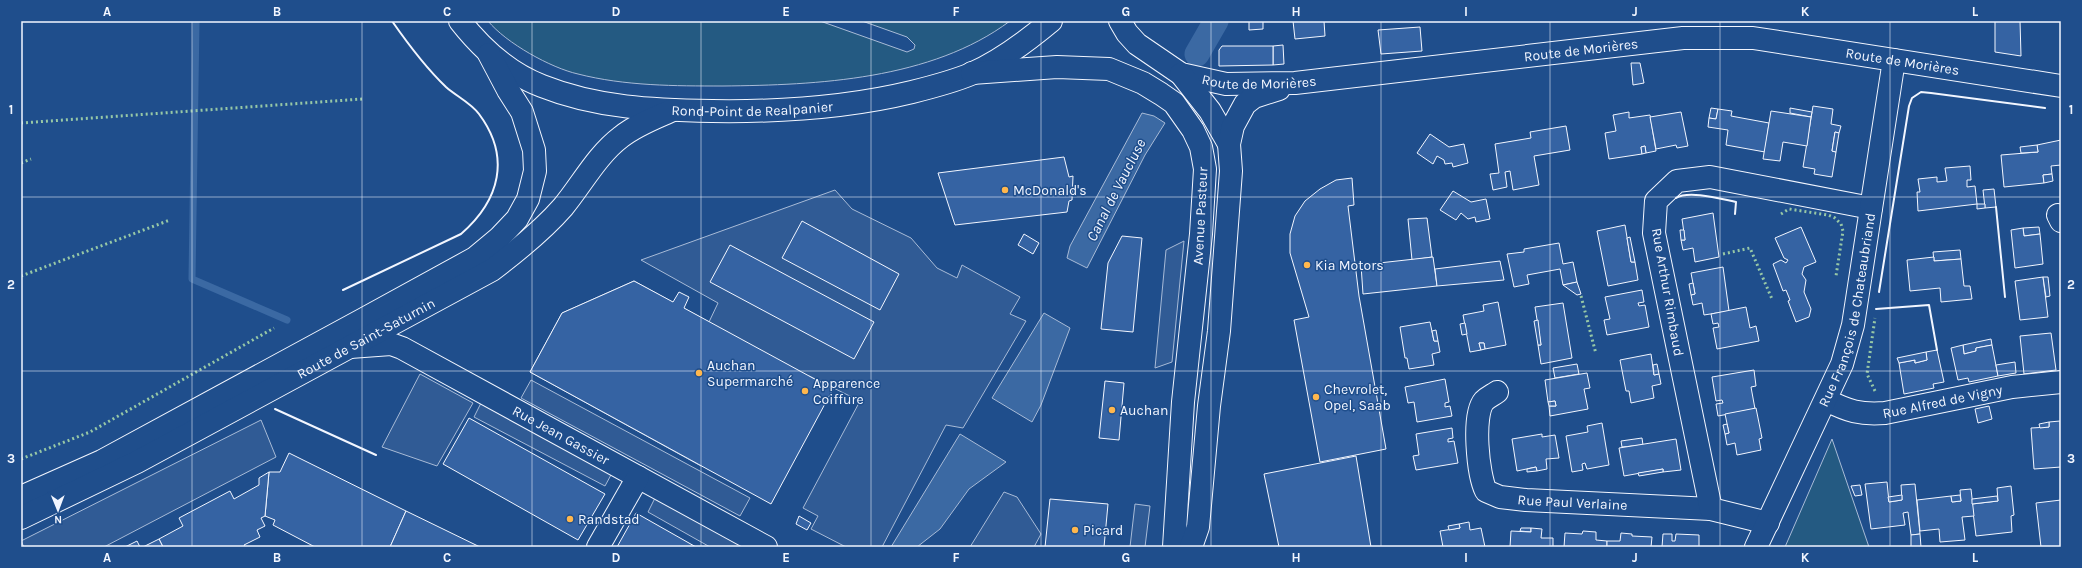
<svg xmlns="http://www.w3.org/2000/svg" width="2082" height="568" font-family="Karla,sans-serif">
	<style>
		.green { fill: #245a82; stroke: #a8bbd7 }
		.parking { fill: #305b95; stroke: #a8bbd7 }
		.water { fill: #3b69a3; stroke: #a8bbd7 }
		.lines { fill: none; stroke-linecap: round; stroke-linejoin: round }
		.stream { stroke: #3b69a3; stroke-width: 7 }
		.canal { stroke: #3b69a3; stroke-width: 25 }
		.building { fill: #3563a3; stroke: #f2f6ff }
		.minor-casing { stroke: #f2f6ff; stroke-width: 24 }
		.major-casing { stroke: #f2f6ff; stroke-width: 24 }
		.minor { stroke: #1f4e8c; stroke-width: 22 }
		.major { stroke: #1f4e8c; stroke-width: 22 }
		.hedge { stroke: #97c8a6; stroke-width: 3; stroke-dasharray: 2 3; stroke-linecap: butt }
		.wall { stroke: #f2f6ff; stroke-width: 2 }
		.grid { fill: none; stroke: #f2f6ff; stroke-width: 1; stroke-opacity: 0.55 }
		.poi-dot { fill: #ffb74d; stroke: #1f4e8c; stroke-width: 1.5 }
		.labels { text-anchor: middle; stroke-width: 3; stroke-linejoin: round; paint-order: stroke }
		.street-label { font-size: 14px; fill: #f2f6ff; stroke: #1f4e8c }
		.poi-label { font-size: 14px; fill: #f2f6ff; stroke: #1f4e8c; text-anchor: start }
		.water-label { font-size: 15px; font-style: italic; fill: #f2f6ff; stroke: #1f4e8c }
		.neatline { fill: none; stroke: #f2f6ff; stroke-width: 1.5 }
		.grid-label { font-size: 13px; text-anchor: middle; font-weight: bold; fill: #f2f6ff }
	</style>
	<rect width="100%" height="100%" fill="#1f4e8c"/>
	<g class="green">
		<path d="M488,21H820L907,52L914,49L915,45L907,37L862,21H1010C931,80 817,85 723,86C675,86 625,86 578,74C551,68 506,43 488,21Z"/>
		<path d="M1832,439L1869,547H1785Z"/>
	</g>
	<g class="parking">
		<path d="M835,190L852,209L911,238L937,268L957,278L962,265L1020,297L1010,314L1026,321L963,428L946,425L882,547H846L811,529L818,516L803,508L860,401L809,376L701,466L530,372L562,313L634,281L709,322L718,303L641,260Z"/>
		<path d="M1184,241L1172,362L1155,368L1166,250Z"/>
		<path d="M420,374L473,403L437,466L382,447Z"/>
		<path d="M531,380L750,498L740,516L521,398Z"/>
		<path d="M481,403L612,473L605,486L474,417Z"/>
		<path d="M261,420L276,457L104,547H24L21,541Z"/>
		<path d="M1004,492L1017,497L1041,534L1034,547H970Z"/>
		<path d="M656,496L747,547H710L648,512Z"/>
		<path d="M1135,504L1150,506L1145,547H1130Z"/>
	</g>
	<g class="water">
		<path d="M1142,113L1154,116L1165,123L1145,155L1087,268L1067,258L1070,246Z"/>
		<path d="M1044,313L1070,328L1041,405L1032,422L992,398Z"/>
		<path d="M960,434L1006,462L969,489L940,529L917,547H891Z"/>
	</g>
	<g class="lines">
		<path class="stream" d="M196,21L192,279L287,320"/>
		<path class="canal" d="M1197,54L1216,21"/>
	</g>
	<g class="building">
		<path d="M1249,21H1263V29L1249,30Z"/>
		<path d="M1293,21H1324L1325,36L1295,39Z"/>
		<path d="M1995,21H2020L2021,56L1995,52Z"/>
		<path d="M1420,27L1422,51L1381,54L1378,30Z"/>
		<path d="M1283,45L1284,64L1273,65V46Z"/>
		<path d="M1222,46H1273V65L1219,66V50Z"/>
		<path d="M1631,63H1640L1644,83L1633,85Z"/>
		<path d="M1813,106L1833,109L1831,124L1841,126L1839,133L1835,132L1832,151L1836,152L1832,177L1814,174L1815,169L1803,167Z"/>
		<path d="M1711,108L1718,109L1716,119L1709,118Z"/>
		<path d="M1790,108L1812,112L1811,117L1790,113Z"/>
		<path d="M1718,109L1732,111L1731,116L1769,123L1765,152L1726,145L1728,130L1708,127L1709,118L1716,119Z"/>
		<path d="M1771,111L1811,117L1807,146L1783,142L1780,161L1763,159Z"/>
		<path d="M1629,112V118L1650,115L1656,151L1646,153L1645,146L1641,147L1642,154L1609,159L1605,133L1616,131L1613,115Z"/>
		<path d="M1681,112L1688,146L1677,148L1676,145L1656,149L1650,117Z"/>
		<path d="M1566,126L1570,150L1534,156L1539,185L1513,190L1510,171L1505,172L1507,187L1493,190L1490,174L1499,173L1495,144L1531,138L1530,132Z"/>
		<path d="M1835,132L1839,133L1836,152L1832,151Z"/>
		<path d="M1430,134L1449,147L1464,144L1468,163L1453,167L1452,163L1445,164L1444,160L1437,156L1433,164L1417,153Z"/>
		<path d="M2061,140V165L2051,166L2052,174L2043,175L2044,183L2004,187L2001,155L2038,152L2037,145Z"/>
		<path d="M2037,145L2038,152L2021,153L2020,147Z"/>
		<path d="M1645,146L1646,153L1642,154L1641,147Z"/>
		<path d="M1064,157L1069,177L1073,176L1072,200L1069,201L1067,212L955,225L938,173Z"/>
		<path d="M1970,166L1971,180H1967V187L1975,186L1977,204L1918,211L1917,192H1920L1918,179L1937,177V182L1947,181L1945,168Z"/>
		<path d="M2052,174L2053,181L2044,183L2043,175Z"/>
		<path d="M1352,178L1354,205L1348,206L1359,296L1386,449L1320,462L1294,320L1309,317L1290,253V234L1295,216L1305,201L1320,189L1336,180Z"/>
		<path d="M1994,189L1996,207L1985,208L1983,190Z"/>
		<path d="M1453,191L1471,202L1486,199L1490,219L1476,222L1475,217L1468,219L1461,213L1456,220L1440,210Z"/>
		<path d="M1977,204H1985V208L1977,209Z"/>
		<path d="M1713,213L1719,257L1695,262L1693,248L1683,250L1681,240H1685L1682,219Z"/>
		<path d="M1427,218L1432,257L1412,260L1408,219Z"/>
		<path d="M802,221L899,274L880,310L782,258Z"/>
		<path d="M1625,225L1631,262H1635L1638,280L1608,286L1597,231Z"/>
		<path d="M1801,227L1816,262L1804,267L1802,274L1806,280L1804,292L1811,309L1809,317L1796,322L1788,301L1790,300L1786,290L1783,291L1773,264L1781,260L1786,263L1788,260L1784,258L1775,238Z"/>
		<path d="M2039,227L2040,234L2024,236L2023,228Z"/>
		<path d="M2023,228L2024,236L2040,234L2043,264L2015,268L2011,230Z"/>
		<path d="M1680,230H1684L1685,240H1681Z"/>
		<path d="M1024,234L1039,243L1033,254L1018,245Z"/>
		<path d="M1122,236L1142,238L1133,332L1101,329L1108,263Z"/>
		<path d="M1630,237L1635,262H1631L1627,238Z"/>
		<path d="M1559,243L1563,264L1573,262L1577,282L1563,285L1560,269L1527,275L1529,284L1514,287L1507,254L1524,252V249Z"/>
		<path d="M730,245L874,322L854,359L710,282Z"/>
		<path d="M1960,250L1961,259L1934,261L1933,252Z"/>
		<path d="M1433,257L1437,286L1363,294L1361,265Z"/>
		<path d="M1934,257V261L1961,259L1964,286H1970L1972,299L1941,302L1940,288L1910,291L1907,260Z"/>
		<path d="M1500,261L1504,280L1437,286L1435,269Z"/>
		<path d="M1723,267L1729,311L1704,315L1702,303L1693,305L1691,295L1695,294L1691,273Z"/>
		<path d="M2043,277L2048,317L2020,320L2015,281Z"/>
		<path d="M2043,277H2048L2050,296L2046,297Z"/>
		<path d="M634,281L673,302L679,292L689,297L684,308L833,389L771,504L530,372L562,313Z"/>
		<path d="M1577,282L1581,294L1577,295L1563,285Z"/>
		<path d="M1693,283L1695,294L1691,295L1689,284Z"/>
		<path d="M1642,290L1644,302L1638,303L1639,306L1645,305L1649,327L1607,335L1604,320L1610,319L1605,297Z"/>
		<path d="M1498,302L1506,345L1485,349L1484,343H1479L1481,350L1470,352L1463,315L1484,311L1483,305Z"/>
		<path d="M1563,303L1572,358L1541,364L1538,345H1541L1535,307Z"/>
		<path d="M1746,307L1750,328L1756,326L1759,341L1717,349L1713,328L1719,327L1718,323L1713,324L1711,314Z"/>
		<path d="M1538,320L1541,345H1538L1534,321Z"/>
		<path d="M1430,322L1434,341H1438L1440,352L1432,354L1434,365L1409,369L1407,358H1405L1400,327Z"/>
		<path d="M1465,323L1467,334L1462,335L1460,324Z"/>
		<path d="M1436,330L1438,341H1434L1432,331Z"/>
		<path d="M2051,333L2056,370L2024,374L2020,336Z"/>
		<path d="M1991,339L1992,345L1976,348V351L1964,354L1963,345Z"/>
		<path d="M1479,343H1484L1485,349L1481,350Z"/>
		<path d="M1963,345L1964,354L1976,351V348L1992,345L1998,376L1969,382L1968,378L1958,380L1951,348Z"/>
		<path d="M1937,350L1944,382L1933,384L1934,388L1904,394L1899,363L1915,360V363L1927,360L1926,352Z"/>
		<path d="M1926,352L1927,360L1915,363V360L1899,363L1897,358Z"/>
		<path d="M1651,354L1654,375L1659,374L1661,384L1652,386L1654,398L1631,403L1629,391H1626L1620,360Z"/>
		<path d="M2015,362L2016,373L1998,376L1996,365Z"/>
		<path d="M1577,364L1579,374L1555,378L1553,368Z"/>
		<path d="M1657,364L1659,374L1654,375L1653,365Z"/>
		<path d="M1754,370L1756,386L1751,387L1755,409L1718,416L1716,404L1723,403L1722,400L1716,401L1712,377Z"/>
		<path d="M1587,373L1590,388L1584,389L1588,409L1550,416L1549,406H1556L1555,401L1548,402L1545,380Z"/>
		<path d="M1445,379L1449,402L1445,403V407L1450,406L1452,416L1417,422L1414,402L1408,403L1405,387Z"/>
		<path d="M1105,381L1124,383L1119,440L1099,438Z"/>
		<path d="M1555,401L1556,406H1549L1548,402Z"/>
		<path d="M1989,406L1992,419L1978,423L1975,409Z"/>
		<path d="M1756,408L1762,438L1759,439L1761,450L1737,455L1735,443L1727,445L1725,434L1729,433L1725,414Z"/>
		<path d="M469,418L605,494L578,540L443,464Z"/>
		<path d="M2060,421L2061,467L2034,469L2031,428L2049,427V422Z"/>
		<path d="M2049,422V427L2040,428L2039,424Z"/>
		<path d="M1602,423L1609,465L1587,469L1585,463L1582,464L1583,470L1572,472L1566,436L1588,432L1587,426Z"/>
		<path d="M1727,424L1729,433L1725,434L1723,425Z"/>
		<path d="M1452,428L1453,438L1448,439V442L1454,441L1458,463L1416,470L1413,456L1419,455L1416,434Z"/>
		<path d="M1542,434V437L1555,435L1559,458L1546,459L1547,469L1537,471L1536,467L1517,471L1512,439Z"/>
		<path d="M1642,438L1643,445L1622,447L1621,441Z"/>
		<path d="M1676,439L1681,470L1663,472V469L1624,476L1619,448Z"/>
		<path d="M289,453L406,511L390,547H315L273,525L275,520L265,516L269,472H280Z"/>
		<path d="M1356,456L1371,547H1279L1264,474Z"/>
		<path d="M1536,467L1537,471L1527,472V469Z"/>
		<path d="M1663,469V472L1639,476L1638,473Z"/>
		<path d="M269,472L265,516L261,518L265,526L257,530L260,537L244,545L245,547H163L159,539L183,526L179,518L230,491L234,499L259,485V478Z"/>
		<path d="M1887,482L1889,502L1902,500L1901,485L1915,484L1920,534L1911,535L1908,512L1903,513L1905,525L1871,529L1865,484Z"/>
		<path d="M1860,485L1862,495L1855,496L1851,486Z"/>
		<path d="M2011,486L2014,515L2011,516L2012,532L1976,536L1972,504L1998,501L1997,488Z"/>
		<path d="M1971,489L1974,516L1962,517L1965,540L1940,542L1939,529L1920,531L1917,500L1951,496L1952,502L1961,501L1960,490Z"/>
		<path d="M1902,495V500L1889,502L1888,497Z"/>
		<path d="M1960,495L1961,501L1952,502L1951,496Z"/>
		<path d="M1997,496L1998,501L1972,504V499Z"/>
		<path d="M1050,499L1108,504L1104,547H1045Z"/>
		<path d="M2061,500V547H2041L2036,503Z"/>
		<path d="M406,511L480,547H390Z"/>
		<path d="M636,513L696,547H617Z"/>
		<path d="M799,516L811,523L807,530L796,524Z"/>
		<path d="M1469,522L1470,530L1481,528L1485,547H1443L1440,531L1460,528L1459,524Z"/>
		<path d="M1459,524L1460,528L1449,530L1448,526Z"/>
		<path d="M1521,528H1531V532L1520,531Z"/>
		<path d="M1531,528L1542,529L1541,538H1553V547H1510L1511,531L1531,532Z"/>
		<path d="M1583,531L1596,532V540L1607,541V547H1564L1565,533L1582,534Z"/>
		<path d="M1621,533L1632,534V536L1652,537L1651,547H1607V541H1620Z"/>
		<path d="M1663,534H1672V541H1675L1676,534L1699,535V547H1662Z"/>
		<path d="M1920,534L1921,547H1911V535Z"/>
		<path d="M159,539L163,547H143Z"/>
		<path d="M137,541L140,547H125Z"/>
	</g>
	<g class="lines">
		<g class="minor-casing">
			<g id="minor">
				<path d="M2058,215L2061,221"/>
				<path id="s1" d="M350,347L391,344L402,348L766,547"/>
				<path id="s2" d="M1497,392C1493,395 1488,397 1484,401C1472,415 1478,475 1486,491L1500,497L1526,500L1711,509L1768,523"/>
				<path id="s3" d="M1826,400C1848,411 1860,415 1885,413L2012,387L2061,382"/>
				<path d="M1711,509L1654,233L1656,201L1677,181L1710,177L1871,208"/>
				<path d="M598,547L638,477"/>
				<path id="s4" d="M1756,547L1842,364L1853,325L1894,60"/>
			</g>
		</g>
		<g class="major-casing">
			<g id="major">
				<path id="s5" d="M460,21C482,49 508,73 542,86C597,108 654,110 712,111C780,112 846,108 912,92C932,87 952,82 971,74C999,62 1027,41 1051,21"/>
				<path id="s6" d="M1120,21L1127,33L1137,44L1181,74L1226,84L1295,83L1683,38H1753L2061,86"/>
				<path d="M972,73L1057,67L1109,69L1143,83L1161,94L1174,103L1193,130L1201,147L1205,169L1201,234L1183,402L1174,547"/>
				<path d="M1181,74L1210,111L1229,144"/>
				<path d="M21,497L102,461L362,320L475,258L499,238L517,219L528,199L535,171L534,150L522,112L508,90L489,54"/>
				<path id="s7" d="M21,518L137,462L492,270C517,251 542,231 563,207C582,184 597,155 621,137C636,125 655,118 673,110"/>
				<path d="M1191,547L1198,527L1209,406L1219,331L1231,171L1229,144L1233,126L1245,104L1254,97L1279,89"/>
			</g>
		</g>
		<use href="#minor" class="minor"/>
		<use href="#major" class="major"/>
		<g class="hedge">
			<path d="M21,123L362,99"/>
			<path d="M21,163L31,159"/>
			<path d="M1781,214L1789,209L1828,215L1835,218L1841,224L1843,231L1836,276"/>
			<path d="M1723,254L1750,248L1772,299"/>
			<path d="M21,276L170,220"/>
			<path d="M1581,296L1596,354"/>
			<path d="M1875,391L1867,374L1875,318"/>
			<path d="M21,459L90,432L274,328"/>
		</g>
		<g class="wall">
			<path d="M1676,198C1689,190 1721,199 1736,202L1735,214"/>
			<path d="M1996,207L2005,297"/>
			<path d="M343,290L461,234C500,200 511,157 479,114C471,103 456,96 446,87C425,67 408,44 392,21"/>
			<path d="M1879,292L1909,106L1912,98L1921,92L1931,93L2045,108"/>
			<path d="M1876,309L1929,305L1937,350"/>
			<path d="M275,409L376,455"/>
		</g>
	</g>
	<path class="grid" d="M192,21V547M362,21V547M532,21V547M701,21V547M871,21V547M1041,21V547M1211,21V547M1381,21V547M1550,21V547M1720,21V547M1890,21V547M21,197H2061M21,371H2061"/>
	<g class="poi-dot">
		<circle cx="1005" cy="190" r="4"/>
		<circle cx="1307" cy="265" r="4"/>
		<circle cx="699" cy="373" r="4"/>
		<circle cx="805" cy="391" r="4"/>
		<circle cx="1316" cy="397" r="4"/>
		<circle cx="1112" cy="410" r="4"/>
		<circle cx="570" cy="519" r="4"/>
		<circle cx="1075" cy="530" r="4"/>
	</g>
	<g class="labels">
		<g class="street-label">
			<text dy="5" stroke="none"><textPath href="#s6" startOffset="485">Route de Morières</textPath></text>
			<text dy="5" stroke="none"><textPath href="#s6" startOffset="809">Route de Morières</textPath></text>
			<text dy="5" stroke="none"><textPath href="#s6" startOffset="161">Route de Morières</textPath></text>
			<text dy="5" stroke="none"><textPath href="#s5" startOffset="319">Rond-Point de Realpanier</textPath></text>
			<text transform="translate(1200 216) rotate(-87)" y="5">Avenue Pasteur</text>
			<text transform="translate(1668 292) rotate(80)" y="5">Rue Arthur Rimbaud</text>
			<text dy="5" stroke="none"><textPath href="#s4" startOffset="256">Rue François de Chateaubriand</textPath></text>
			<text dy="5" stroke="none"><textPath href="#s7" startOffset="389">Route de Saint-Saturnin</textPath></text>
			<text dy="5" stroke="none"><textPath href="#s3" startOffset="120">Rue Alfred de Vigny</textPath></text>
			<text dy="5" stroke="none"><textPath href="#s1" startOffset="234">Rue Jean Gassier</textPath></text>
			<text dy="5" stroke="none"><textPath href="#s2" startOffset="196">Rue Paul Verlaine</textPath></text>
		</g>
		<g class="poi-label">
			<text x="1013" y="195">McDonald's</text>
			<text x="1315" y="270">Kia Motors</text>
			<text x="707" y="370">Auchan<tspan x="707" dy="16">Supermarché</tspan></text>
			<text x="813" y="388">Apparence<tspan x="813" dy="16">Coiffure</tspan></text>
			<text x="1324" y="394">Chevrolet,<tspan x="1324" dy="16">Opel, Saab</tspan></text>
			<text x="1120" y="415">Auchan</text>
			<text x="578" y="524">Randstad</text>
			<text x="1083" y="535">Picard</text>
		</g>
		<g class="water-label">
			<text transform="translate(1116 190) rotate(-63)" y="5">Canal de Vaucluse</text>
		</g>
	</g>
	<rect width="2082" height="568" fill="none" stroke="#1f4e8c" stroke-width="44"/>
	<g transform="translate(58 510) rotate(179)" stroke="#1f4e8c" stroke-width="3" paint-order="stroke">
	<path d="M0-3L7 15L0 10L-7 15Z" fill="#f2f6ff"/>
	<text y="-6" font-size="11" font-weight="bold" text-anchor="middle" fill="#f2f6ff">N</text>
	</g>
	<rect x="22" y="22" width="2038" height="524" class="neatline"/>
	<g class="grid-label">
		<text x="107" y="16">A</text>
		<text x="277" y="16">B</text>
		<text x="447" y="16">C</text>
		<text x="616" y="16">D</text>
		<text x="786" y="16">E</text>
		<text x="956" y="16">F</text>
		<text x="1126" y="16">G</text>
		<text x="1296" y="16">H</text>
		<text x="1466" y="16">I</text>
		<text x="1635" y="16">J</text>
		<text x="1805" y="16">K</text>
		<text x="1975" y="16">L</text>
		<text x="11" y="114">1</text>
		<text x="2071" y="114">1</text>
		<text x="11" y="289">2</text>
		<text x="2071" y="289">2</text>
		<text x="11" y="463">3</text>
		<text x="2071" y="463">3</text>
		<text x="107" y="562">A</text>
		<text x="277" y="562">B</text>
		<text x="447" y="562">C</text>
		<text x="616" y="562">D</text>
		<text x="786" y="562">E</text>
		<text x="956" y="562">F</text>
		<text x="1126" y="562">G</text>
		<text x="1296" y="562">H</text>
		<text x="1466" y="562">I</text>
		<text x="1635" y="562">J</text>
		<text x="1805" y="562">K</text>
		<text x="1975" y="562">L</text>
	</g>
</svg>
